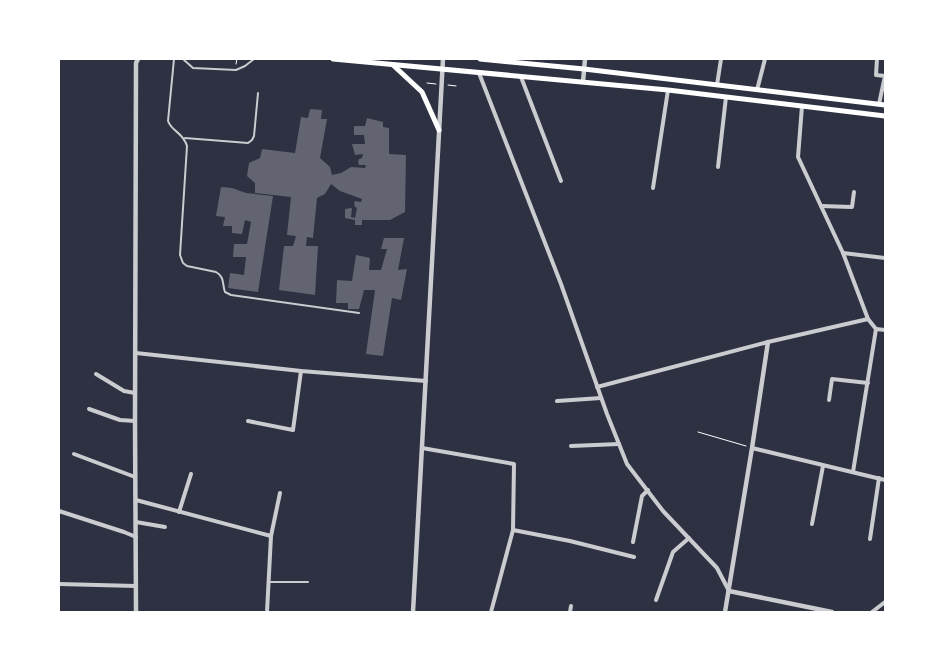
<svg xmlns="http://www.w3.org/2000/svg" width="944" height="671" font-family="Overpass,sans-serif">
	<style>
		.building { fill: #626471 }
		.lines { fill: none; stroke-linecap: round; stroke-linejoin: round }
		.path { stroke: #fff; stroke-width: 1 }
		.service { stroke: #caccd0; stroke-width: 2 }
		.minor { stroke: #caccd0; stroke-width: 4 }
		.tertiary { stroke: #caccd0; stroke-width: 4.5 }
		.secondary { stroke: #fff; stroke-width: 5 }
	</style>
	<rect width="100%" height="100%" fill="#2d3142"/>
	<g class="building">
		<path d="M310,109L322,110L321,119H327L320,158L330,167L332,175L341,173L351,167L365,168L366,165H359L358,162L359,159L362,158L363,154L355,155L352,144H365L364,135H354V126H365L367,118L383,122V127L389,128V154L406,155L405,212L390,220H362V225H355V220L345,218V209L352,208L351,217L355,218L357,208L355,207L354,203L355,201L361,202L362,199L340,191L331,184L325,194L317,198L313,238L307,237L306,246H318L315,295L279,290L284,246H293L296,236L287,235L291,197L255,193V183L247,176L249,163L260,158L262,149L295,153L301,117L308,118Z"/>
		<path d="M221,187L232,188L246,193L273,196L258,292L228,288L230,273L244,275L246,257H233L234,244H247L251,222L245,220L242,234L232,233V226H223L225,217L216,216Z"/>
		<path d="M384,238H404L398,270L407,269L401,300L392,298L383,356L366,354L375,290H364L359,309H348V303H336L337,280L352,281L356,255L370,258L369,270H381L387,249H381Z"/>
	</g>
	<g class="lines">
		<g class="path">
			<path d="M236,64L237,59"/>
			<path d="M427,83L436,84"/>
			<path d="M448,85L456,86"/>
			<path d="M698,432L746,446"/>
		</g>
		<g class="service">
			<path d="M174,59L168,121C172,132 183,132 187,146L180,255L183,263L187,266L216,272C225,277 222,284 225,292L231,295L359,313"/>
			<path d="M183,59L193,68L236,70L245,66L254,59"/>
			<path d="M185,138L248,143L252,140L254,136L258,93"/>
			<path d="M270,582H308"/>
		</g>
		<g class="minor">
			<path d="M877,59L876,75L885,76L879,104"/>
			<path d="M479,73L561,284L607,414L627,464L663,511L717,568L729,591"/>
			<path d="M521,77L561,181"/>
			<path d="M717,85L721,59"/>
			<path d="M757,90L765,59"/>
			<path d="M802,106L798,157L843,253L868,319L876,329"/>
			<path d="M718,167L726,97"/>
			<path d="M653,188L668,90"/>
			<path d="M821,206L852,207L854,192"/>
			<path d="M843,253L885,258"/>
			<path d="M876,329L885,330"/>
			<path d="M136,353L301,371L426,381"/>
			<path d="M96,374L124,391L135,393"/>
			<path d="M597,387L768,342L868,319"/>
			<path d="M829,400L832,379L868,383"/>
			<path d="M557,401L601,398"/>
			<path d="M89,409L120,420L135,421"/>
			<path d="M248,421L293,430L301,371"/>
			<path d="M571,446L619,444"/>
			<path d="M422,448L514,464L513,530"/>
			<path d="M752,448L885,480"/>
			<path d="M74,454L135,477"/>
			<path d="M853,472L876,329"/>
			<path d="M136,500L271,536"/>
			<path d="M59,511L124,532L136,537"/>
			<path d="M179,512L191,474"/>
			<path d="M136,522L165,527"/>
			<path d="M812,524L823,466"/>
			<path d="M870,539L879,478"/>
			<path d="M633,542L642,496L648,490"/>
			<path d="M59,584L136,586"/>
			<path d="M656,600L673,552L689,538"/>
			<path d="M267,612L271,536L280,493"/>
			<path d="M491,612L513,530L570,541L634,557"/>
			<path d="M570,612L571,606"/>
			<path d="M872,612L885,602"/>
		</g>
		<g class="tertiary">
			<path d="M583,82L585,59"/>
			<path d="M729,591L832,612"/>
			<path d="M136,612L135,421L136,63L138,59"/>
			<path d="M413,612L443,59"/>
			<path d="M725,612L752,448L768,342"/>
		</g>
		<g class="secondary">
			<path d="M333,59L668,90L885,116"/>
			<path d="M480,59L584,69L885,105"/>
			<path d="M393,65L422,92L439,130"/>
		</g>
	</g>
	<rect width="944" height="671" fill="none" stroke="#ffffff" stroke-width="120"/>
</svg>
